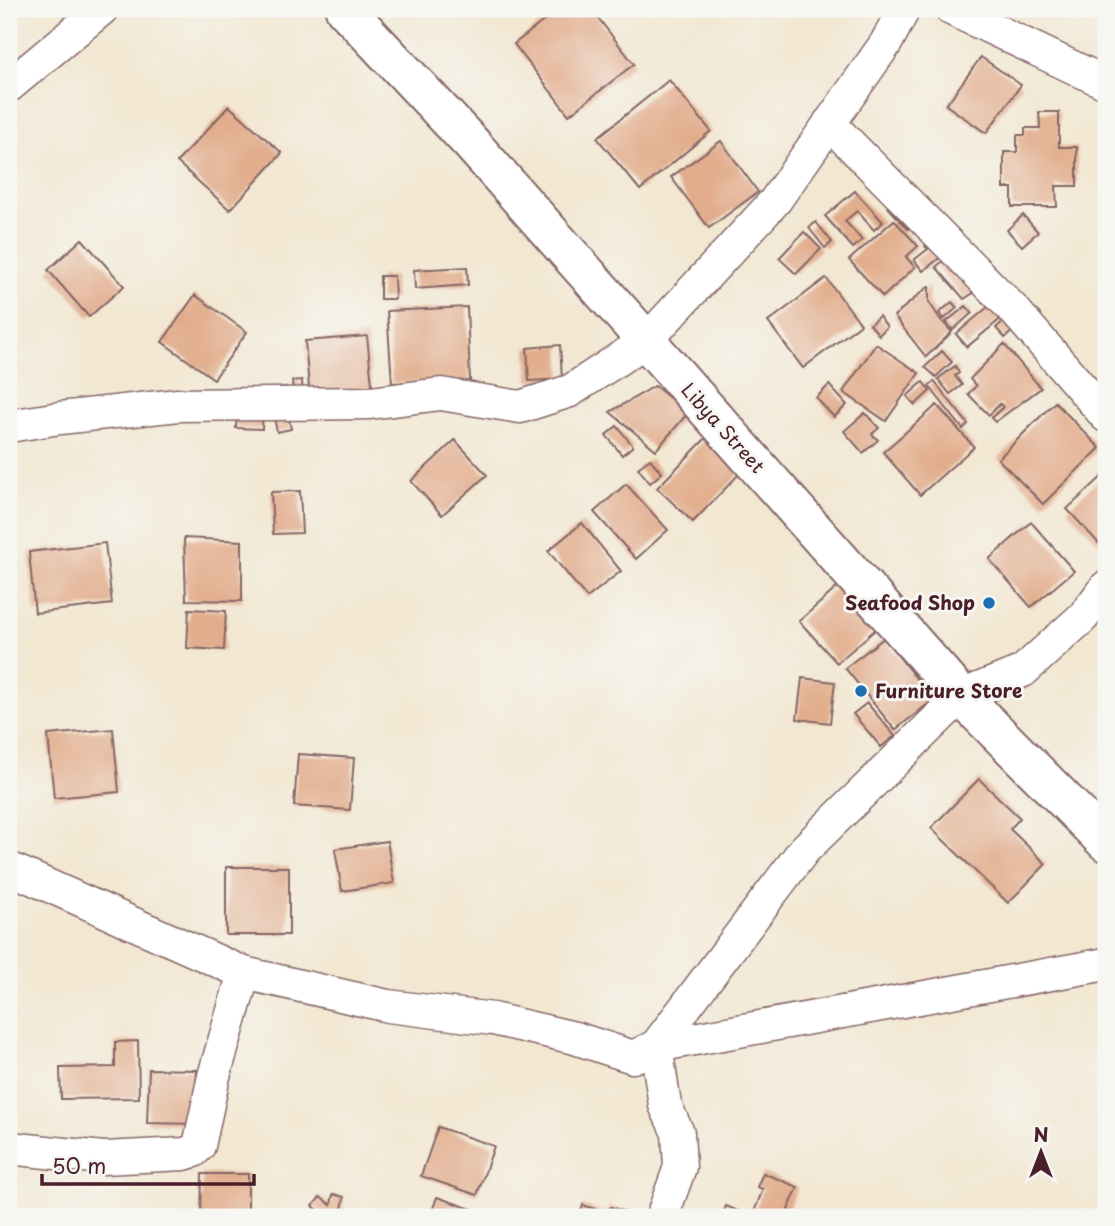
<svg xmlns="http://www.w3.org/2000/svg" width="1115" height="1226" font-family="'Playpen Sans',sans-serif">
	<style>
		.building { fill: #e2ad8d }
		.lines { fill: none; stroke-linecap: round; stroke-linejoin: round }
		.minor-casing { stroke: #856565; stroke-width: 35 }
		.major-casing { stroke: #856565; stroke-width: 42 }
		.minor { stroke: #fff; stroke-width: 32 }
		.major { stroke: #fff; stroke-width: 38 }
		.poi-dot { fill: #1f6fb2; stroke: #f6f6f2; stroke-width: 2.5 }
		.labels { text-anchor: middle; stroke-width: 6; stroke-linejoin: round; paint-order: stroke }
		.street-label { font-size: 19px; fill: #4a1f2b; stroke: #f6f6f2 }
		.poi-label { font-size: 19px; font-weight: bold; fill: #4a1f2b; stroke: #f6f6f2; text-anchor: end }
	</style>
	<rect width="100%" height="100%" fill="#f6f6f2"/>
	<filter id="ink" filterUnits="userSpaceOnUse"><feTurbulence type="fractalNoise" baseFrequency=".0143" numOctaves="2"/><feDisplacementMap in="SourceGraphic" scale="14" xChannelSelector="R" yChannelSelector="G"/><feConvolveMatrix kernelMatrix="1 2 1 2 8 2 1 2 1" color-interpolation-filters="sRGB"/></filter>
	<filter id="wash" filterUnits="userSpaceOnUse"><feTurbulence type="fractalNoise" baseFrequency=".00686" numOctaves="4" result="noise"/><feDisplacementMap in="SourceGraphic" scale="28" xChannelSelector="R" yChannelSelector="G"/><feGaussianBlur stdDeviation="1.57" result="paint"/><feColorMatrix in="noise" values="0 0 0 0 0 0 0 0 0 0 0 0 0 0 0 0 0 1.4 0 .05"/><feComposite in="paint" operator="in"/></filter>
	<g filter="url(#wash)">
		<rect width="100%" height="100%" fill="#f2e7d1"/>
		<g id="blocks">
			<g class="building">
				<path d="M559,9H591L634,64L569,115L514,44Z"/>
				<path d="M981,57L1021,85L986,133L946,105Z"/>
				<path d="M669,80L711,131L640,190L597,138Z"/>
				<path d="M229,106L282,153L230,210L177,162Z"/>
				<path d="M1039,112H1059V147H1077V186H1056L1057,207H1012V188H1004V152H1017V135H1025V128H1040Z"/>
				<path d="M721,141L758,192L709,228L671,177Z"/>
				<path d="M855,191L883,222L874,230L857,211L845,221L862,240L853,248L825,216Z"/>
				<path d="M897,199L917,220L908,229L888,207Z"/>
				<path d="M1023,215L1038,232L1022,246L1007,230Z"/>
				<path d="M894,220L918,246L906,257L915,267L883,297L849,260Z"/>
				<path d="M816,222L832,242L825,248L809,228Z"/>
				<path d="M944,231L956,245L923,271L914,260L928,249L925,246Z"/>
				<path d="M804,232L821,249L796,274L779,258Z"/>
				<path d="M82,239L124,286L89,317L48,270Z"/>
				<path d="M961,245L978,290L964,299L936,267Z"/>
				<path d="M467,267L468,285L415,289L414,270Z"/>
				<path d="M380,276H394L395,299H380Z"/>
				<path d="M826,278L861,324L803,368L768,322Z"/>
				<path d="M929,286V302L940,319L952,332L926,357L894,316Z"/>
				<path d="M195,295L247,332L214,379L162,342Z"/>
				<path d="M952,302L957,308L944,319L939,313Z"/>
				<path d="M966,306L972,313L953,330L946,322Z"/>
				<path d="M989,306L1010,311L967,347L956,334Z"/>
				<path d="M467,307L470,381L392,383L387,311Z"/>
				<path d="M1011,314L1020,324L1005,338L996,328Z"/>
				<path d="M879,316L887,327L879,335L870,324Z"/>
				<path d="M367,336L373,394L310,399L305,341Z"/>
				<path d="M876,344L919,373L886,421L843,392Z"/>
				<path d="M1004,344L1041,388L995,422L991,418L1003,407L1000,404L989,415L968,394L976,386L970,379Z"/>
				<path d="M560,345L562,379L529,381L527,348Z"/>
				<path d="M942,351L952,362L936,377L925,367Z"/>
				<path d="M955,366L959,373L955,376L962,385L950,394L938,379Z"/>
				<path d="M302,380L303,398L294,399L292,381Z"/>
				<path d="M934,381L968,424L963,429L929,386Z"/>
				<path d="M923,382L930,391L915,405L907,396Z"/>
				<path d="M829,385L847,405L834,417L816,398Z"/>
				<path d="M655,386L688,413L656,450L610,412Z"/>
				<path d="M1055,402L1100,448L1043,504L998,459Z"/>
				<path d="M937,405L974,447L920,495L883,452Z"/>
				<path d="M237,408L263,410L262,429L236,428Z"/>
				<path d="M865,413L879,428L872,434L878,440L863,453L844,431Z"/>
				<path d="M288,414L291,429L277,432L274,417Z"/>
				<path d="M617,426L633,446L622,455L606,435Z"/>
				<path d="M708,436L743,470L693,522L657,488Z"/>
				<path d="M455,440L487,475L442,515L411,481Z"/>
				<path d="M650,459L662,473L650,483L638,468Z"/>
				<path d="M1106,473V548L1104,549L1067,509Z"/>
				<path d="M626,484L668,530L636,559L594,512Z"/>
				<path d="M300,491L302,533L273,534L271,492Z"/>
				<path d="M1031,522L1074,571L1031,607L989,559Z"/>
				<path d="M582,523L621,571L587,598L548,551Z"/>
				<path d="M184,538L242,541V601L186,600Z"/>
				<path d="M105,543L112,604L35,613L29,552Z"/>
				<path d="M839,586L876,629L837,663L799,621Z"/>
				<path d="M189,609L226,611L224,650L187,648Z"/>
				<path d="M884,638L933,700L895,730L845,668Z"/>
				<path d="M802,678L835,682L830,723L797,719Z"/>
				<path d="M867,703L895,736L881,747L853,714Z"/>
				<path d="M113,729L119,792L54,798L48,735Z"/>
				<path d="M298,754L354,758L350,810L294,806Z"/>
				<path d="M979,779L1020,818L1010,829L1046,864L1008,903L931,828Z"/>
				<path d="M387,841L394,883L342,891L335,849Z"/>
				<rect x="226" y="867" width="63" height="68"/>
				<path d="M138,1041L139,1098L61,1099L60,1068L115,1067V1042Z"/>
				<path d="M149,1069L197,1070L195,1124L147,1123Z"/>
				<path d="M438,1127L494,1146L477,1195L421,1176Z"/>
				<path d="M763,1173L798,1187L785,1217H752L763,1189L757,1187Z"/>
				<path d="M202,1174H248V1217H201Z"/>
				<path d="M333,1194L344,1197L341,1217H320V1212L313,1206L320,1197L331,1205Z"/>
				<path d="M437,1197L494,1217H430Z"/>
				<path d="M583,1205L606,1213L611,1207L641,1217H579Z"/>
				<path d="M726,1206L745,1214L751,1217H722Z"/>
			</g>
		</g>
	</g>
	<g filter="url(#ink)">
		<use href="#blocks" fill-opacity="0" stroke="#856565" stroke-width="2"/>
		<g class="lines">
			<g class="minor-casing">
				<g id="minor">
					<path d="M951,9L1106,83"/>
					<path d="M9,86L102,9"/>
					<path d="M829,123L1015,311L1106,416"/>
					<path d="M9,426L60,418L178,405L370,403L441,394L520,407L570,391L646,341L775,201L886,43L904,9"/>
					<path d="M9,868L244,973L388,1006L493,1019L575,1038L633,1057L656,1046L804,850L961,696L1023,671L1083,617L1106,587"/>
					<path d="M9,1148L103,1158L184,1154L194,1151L199,1146L214,1076L244,973"/>
					<path d="M662,1217L680,1167L678,1133L665,1105L656,1046L1106,964"/>
				</g>
			</g>
			<g class="major-casing">
				<path id="major" d="M345,9L470,142L961,696L1106,842"/>
			</g>
			<use href="#minor" class="minor"/>
			<use href="#major" class="major"/>
		</g>
	</g>
	<g class="poi-dot">
		<circle cx="989" cy="603" r="7"/>
		<circle cx="861" cy="691" r="7"/>
	</g>
	<g class="labels">
		<g class="street-label">
			<text transform="translate(723 428) rotate(48)" y="7">Libya Street</text>
		</g>
		<g class="poi-label">
			<text x="975" y="610">Seafood Shop</text>
			<text x="875" y="698" text-anchor="start">Furniture Store</text>
		</g>
	</g>
	<rect width="1115" height="1226" fill="none" stroke="#f6f6f2" stroke-width="35"/>
	<g transform="translate(1041 1152)" stroke="#f6f6f2" stroke-width="5" paint-order="stroke">
	<path d="M0-5L12 26L0 18L-12 26Z" fill="#4a1f2b"/>
	<text y="-10" font-size="19" font-weight="bold" text-anchor="middle" fill="#4a1f2b">N</text>
	</g>
	<path d="M42 1174v10h212v-10" fill="none" stroke="#4a1f2b" stroke-width="3.5"/>
	<text x="52" y="1174" font-size="21" fill="#4a1f2b" stroke="#f6f6f2" stroke-width="5" paint-order="stroke">50 m</text>
</svg>
